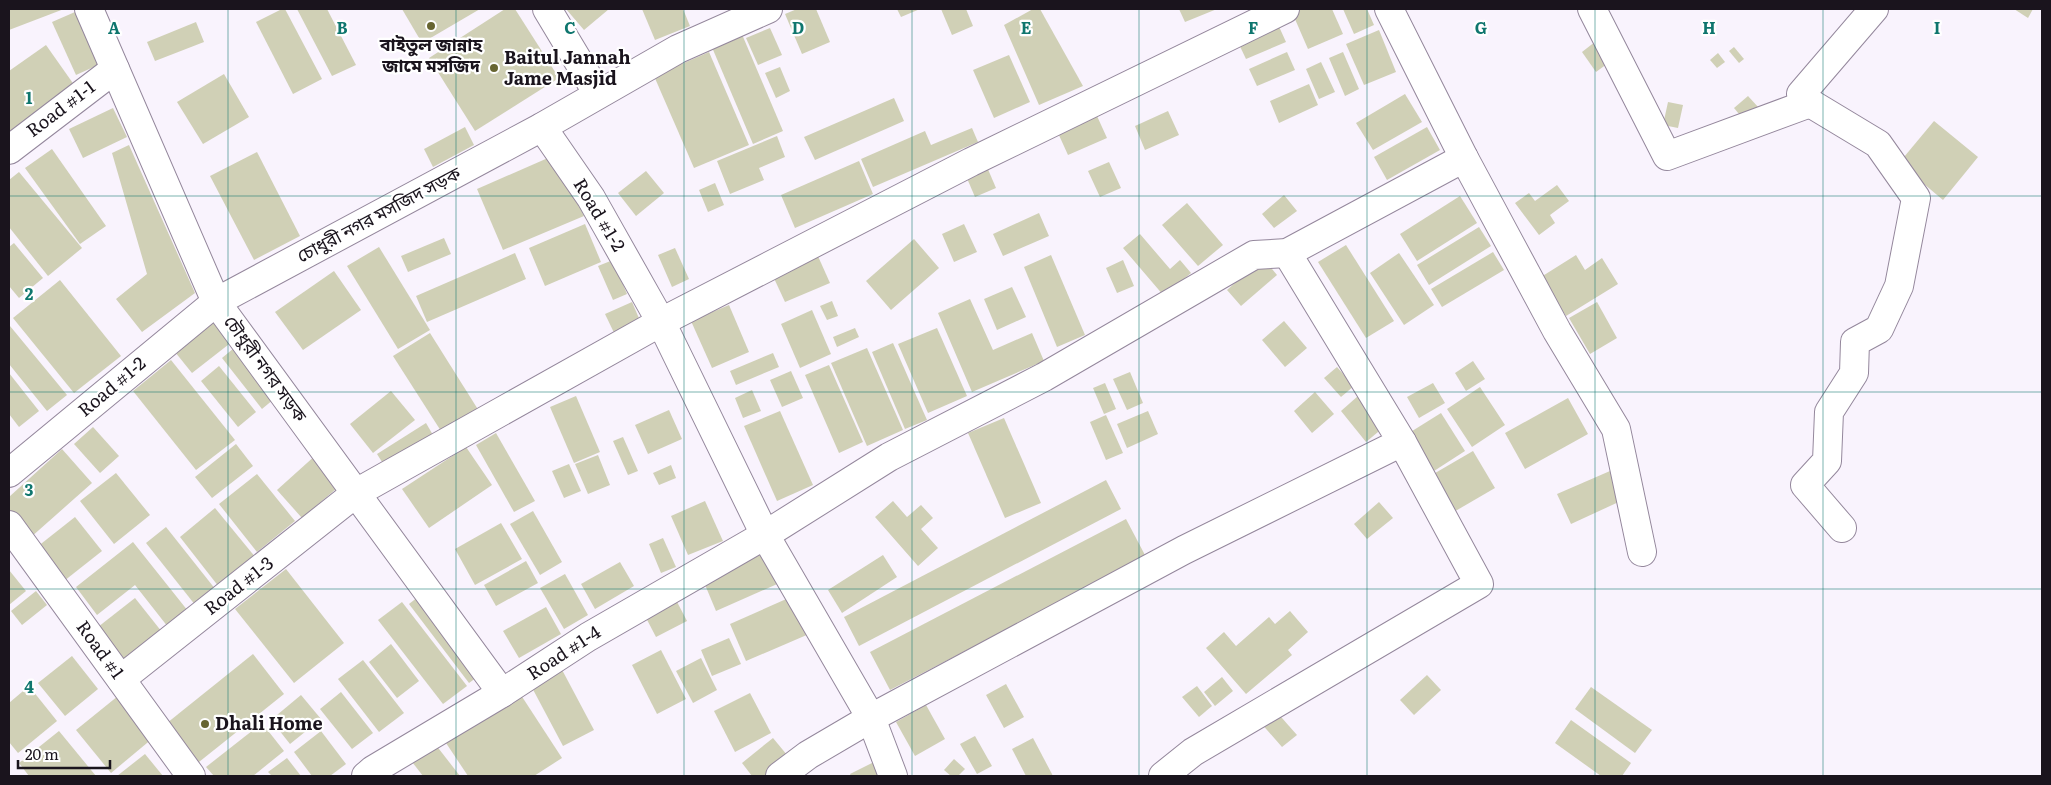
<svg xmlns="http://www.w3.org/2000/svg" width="2051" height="785" font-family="Literata,'Noto Sans Bengali',serif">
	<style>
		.building { fill: #d0d0b6 }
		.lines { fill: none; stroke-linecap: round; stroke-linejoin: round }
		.street-casing { stroke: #94879c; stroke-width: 30 }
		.street { stroke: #fff; stroke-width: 28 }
		.grid { fill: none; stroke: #0f766e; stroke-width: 1; stroke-opacity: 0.55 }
		.poi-dot { fill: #676531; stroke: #fff; stroke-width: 2 }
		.labels { text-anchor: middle; stroke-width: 4.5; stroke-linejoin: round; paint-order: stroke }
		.poi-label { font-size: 18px; font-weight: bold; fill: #1a141d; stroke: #fff; text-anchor: start }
		.street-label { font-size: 18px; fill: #1a141d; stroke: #fff }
		.grid-label { font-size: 16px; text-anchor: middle; font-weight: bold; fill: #0f766e; stroke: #fff; stroke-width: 4.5; stroke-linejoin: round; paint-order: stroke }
	</style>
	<rect width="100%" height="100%" fill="#f9f3fd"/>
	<g class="building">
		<path d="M9,9H64L9,30Z"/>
		<path d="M282,9H285L322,79L293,94L256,22Z"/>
		<path d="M297,9H327L356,65L332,76Z"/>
		<path d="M402,9H480L422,43Z"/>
		<path d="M505,9H515L559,78L475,131L429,58Z"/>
		<path d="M566,9H609L584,30Z"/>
		<path d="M642,9H683L690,26L655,40Z"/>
		<path d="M797,9H816L830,42L802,54L785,14Z"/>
		<path d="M897,9H920L901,17Z"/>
		<path d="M941,9H966L973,26L952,35Z"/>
		<path d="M1033,9H1040L1083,86L1039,105L1004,25Z"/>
		<path d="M1179,9H1217L1185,22Z"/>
		<path d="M1294,9H1332L1343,34L1308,49L1291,10Z"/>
		<path d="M1343,9H1367L1374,25L1354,34Z"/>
		<path d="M2014,9H2033L2028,18Z"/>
		<path d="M75,12L98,65L76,75L52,22Z"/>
		<path d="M1276,20L1286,42L1246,59L1236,38Z"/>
		<path d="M196,22L204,42L155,61L147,42Z"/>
		<path d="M770,28L782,55L758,65L746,38Z"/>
		<path d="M1379,30L1396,72L1364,85L1346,44Z"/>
		<path d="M741,32L783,131L753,144L711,45Z"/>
		<path d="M1600,38L1615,58L1596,72L1582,52Z"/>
		<path d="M46,45L77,89L9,137V71Z"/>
		<path d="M1734,47L1744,59L1739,63L1729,51Z"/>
		<path d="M709,52L749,145L694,168L654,76Z"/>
		<path d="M1287,52L1295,70L1257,86L1249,69Z"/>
		<path d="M1343,52L1359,89L1345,96L1329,58Z"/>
		<path d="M1718,53L1725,62L1717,68L1710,60Z"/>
		<path d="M1009,55L1030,102L994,118L973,70Z"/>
		<path d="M1321,62L1335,92L1319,99L1306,69Z"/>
		<path d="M780,67L790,91L776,98L765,73Z"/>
		<path d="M224,74L249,117L203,144L177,102Z"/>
		<path d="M1309,84L1318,105L1279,123L1270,101Z"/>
		<path d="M1405,94L1422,122L1373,150L1356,123Z"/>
		<path d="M1748,96L1759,108L1744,120L1734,108Z"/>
		<path d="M894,98L904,121L815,160L804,137Z"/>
		<path d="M1668,102L1683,105L1678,128L1663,125Z"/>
		<path d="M113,108L127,137L83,158L69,129Z"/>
		<path d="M1168,111L1179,135L1145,150L1135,126Z"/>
		<path d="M1097,116L1107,138L1068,155L1058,133Z"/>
		<path d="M1934,121L1978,157L1943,200L1899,163Z"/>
		<path d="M465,127L474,145L433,167L424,149Z"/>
		<path d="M1427,127L1440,150L1387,180L1374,157Z"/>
		<path d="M972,128L978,142L873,187L861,159L925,131L931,145Z"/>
		<path d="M777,136L785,157L759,168L764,180L730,194L717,161Z"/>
		<path d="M129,145L195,293L142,332L116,299L147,274L112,153Z"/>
		<path d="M52,149L106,226L80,244L25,168Z"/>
		<path d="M257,152L300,236L254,260L210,176Z"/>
		<path d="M557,154L584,216L503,250L477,189Z"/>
		<path d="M859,161L873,194L795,228L781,195Z"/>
		<path d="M1109,162L1121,188L1100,197L1088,171Z"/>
		<path d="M987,167L996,188L975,197L966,176Z"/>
		<path d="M646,171L664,193L636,216L618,193Z"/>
		<path d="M19,172L82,248L48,276L9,227V180Z"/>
		<path d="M715,183L724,205L708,212L699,190Z"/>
		<path d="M1557,185L1569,201L1550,215L1555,223L1539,235L1515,203L1529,193L1535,201Z"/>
		<path d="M1284,195L1297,211L1274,228L1262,214Z"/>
		<path d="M1460,196L1477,223L1417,261L1400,234Z"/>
		<path d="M1187,203L1223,245L1198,266L1162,225Z"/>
		<path d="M1039,213L1049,236L1003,256L993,234Z"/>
		<path d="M585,224L601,262L545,286L529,248Z"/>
		<path d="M964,224L977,252L954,262L942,234Z"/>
		<path d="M1479,227L1491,246L1429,285L1417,265Z"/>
		<path d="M1140,234L1170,269L1180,260L1191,273L1164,296L1123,248Z"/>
		<path d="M444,238L451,254L408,272L401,256Z"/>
		<path d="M914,239L939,268L891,310L866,281Z"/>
		<path d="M14,243L43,278L19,298L9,286V247Z"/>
		<path d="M1346,245L1394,321L1366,338L1318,262Z"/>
		<path d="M379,247L430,330L398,349L347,266Z"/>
		<path d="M675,248L689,279L672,287L658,255Z"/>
		<path d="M1493,252L1504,270L1442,307L1431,289Z"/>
		<path d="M515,253L526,279L427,322L416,296Z"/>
		<path d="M1399,253L1434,305L1404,325L1370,273Z"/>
		<path d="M817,254L830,283L785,302L772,274Z"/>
		<path d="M1051,255L1085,335L1057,347L1024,267Z"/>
		<path d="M1576,255L1585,270L1602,258L1618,284L1566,316L1541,277Z"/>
		<path d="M1263,258L1277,275L1241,306L1227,290Z"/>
		<path d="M613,260L627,294L613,300L598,266Z"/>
		<path d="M1123,260L1134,286L1117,293L1106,268Z"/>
		<path d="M334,271L361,310L303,350L275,312Z"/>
		<path d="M60,280L121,356L74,393L13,318Z"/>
		<path d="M1012,287L1026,317L997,330L984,299Z"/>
		<path d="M970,299L993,350L1032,333L1044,361L972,392L938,313Z"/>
		<path d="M832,301L838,316L827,320L820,306Z"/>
		<path d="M632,302L644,330L618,341L605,314Z"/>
		<path d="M1597,302L1617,338L1590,354L1569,318Z"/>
		<path d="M729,305L749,352L712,368L691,321Z"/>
		<path d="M812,310L831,354L800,368L781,324Z"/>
		<path d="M216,320L233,341L192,373L175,352Z"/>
		<path d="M1284,321L1307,348L1285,367L1262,340Z"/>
		<path d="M10,326L67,395L47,411L9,364Z"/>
		<path d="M855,328L859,337L837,347L833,337Z"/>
		<path d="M937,328L967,396L928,413L898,344Z"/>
		<path d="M430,333L484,419L448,442L393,356Z"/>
		<path d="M240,343L280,394L262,409L222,358Z"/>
		<path d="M893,343L927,420L905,429L872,352Z"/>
		<path d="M867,348L903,430L867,446L831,363Z"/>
		<path d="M773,353L779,367L736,385L730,371Z"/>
		<path d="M171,360L235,440L196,470L133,391Z"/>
		<path d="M1473,361L1485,379L1466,391L1455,373Z"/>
		<path d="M829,365L863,442L839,453L805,375Z"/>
		<path d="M219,366L256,412L238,427L201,381Z"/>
		<path d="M1337,367L1354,386L1341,397L1324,378Z"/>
		<path d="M791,371L803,398L782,407L770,380Z"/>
		<path d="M1130,372L1143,403L1127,410L1113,379Z"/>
		<path d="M9,373L39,411L19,427L9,414Z"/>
		<path d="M1105,383L1116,409L1104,414L1093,388Z"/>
		<path d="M1433,383L1445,403L1419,418L1407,397Z"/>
		<path d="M1480,387L1505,425L1472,447L1447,409Z"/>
		<path d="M752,390L761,411L743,418L735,398Z"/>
		<path d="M391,391L415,420L373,453L350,424Z"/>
		<path d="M1315,392L1334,414L1312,433L1294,411Z"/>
		<path d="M576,396L600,452L574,463L550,407Z"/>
		<path d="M1358,396L1384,427L1366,442L1341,411Z"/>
		<path d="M1568,398L1588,434L1525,469L1505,433Z"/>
		<path d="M669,410L682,439L648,454L635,425Z"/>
		<path d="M780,411L813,485L777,501L744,426Z"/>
		<path d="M1148,411L1158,434L1127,448L1117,424Z"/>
		<path d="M1441,413L1465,451L1434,471L1409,433Z"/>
		<path d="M1106,415L1123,453L1106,460L1090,422Z"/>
		<path d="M1004,418L1041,503L1005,518L968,433Z"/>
		<path d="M426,423L437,442L389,473L377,454Z"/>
		<path d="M93,427L119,456L100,473L74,444Z"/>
		<path d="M496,433L535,501L514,512L476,445Z"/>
		<path d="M623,437L638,471L628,475L613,441Z"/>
		<path d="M236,444L253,466L212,498L195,477Z"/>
		<path d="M466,447L492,485L429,528L402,489Z"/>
		<path d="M62,449L92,483L30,538L9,514V497Z"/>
		<path d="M1473,451L1495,488L1452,513L1430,476Z"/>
		<path d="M317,454L343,483L302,518L277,490Z"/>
		<path d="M598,455L610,485L588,494L575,464Z"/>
		<path d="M569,464L581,491L564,498L552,471Z"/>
		<path d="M671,465L676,478L659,485L653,473Z"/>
		<path d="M1610,471L1623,500L1571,524L1557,494Z"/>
		<path d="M116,473L150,515L114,544L80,501Z"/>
		<path d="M257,474L295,521L257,552L219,504Z"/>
		<path d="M1106,480L1121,509L859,646L844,617Z"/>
		<path d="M705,501L723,541L688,555L671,516Z"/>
		<path d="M893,501L907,517L921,505L933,518L921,529L938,548L918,566L875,517Z"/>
		<path d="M1379,502L1393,518L1367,539L1354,524Z"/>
		<path d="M215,508L256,558L219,587L180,537Z"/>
		<path d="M533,511L562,562L540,575L510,524Z"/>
		<path d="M75,517L102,551L64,581L37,547Z"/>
		<path d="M1126,519L1146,557L890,690L870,652Z"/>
		<path d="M501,523L522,559L475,585L455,549Z"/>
		<path d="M166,527L216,590L196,606L146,543Z"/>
		<path d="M663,538L676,567L661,573L649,544Z"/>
		<path d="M133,542L188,611L168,627L135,585L97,615L76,587Z"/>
		<path d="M772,550L784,581L716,611L703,580Z"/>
		<path d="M883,555L897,577L842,613L828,590Z"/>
		<path d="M526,561L538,583L496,606L484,585Z"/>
		<path d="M620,562L634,586L595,609L581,584Z"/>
		<path d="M286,569L344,643L294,683L235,609Z"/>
		<path d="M9,570L26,591L9,605Z"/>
		<path d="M565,574L588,615L564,629L540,588Z"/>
		<path d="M36,591L47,605L22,625L11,611Z"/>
		<path d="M423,593L484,672L469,683L409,604Z"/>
		<path d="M793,596L809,634L746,661L730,624Z"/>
		<path d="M135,598L162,632L125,661L98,627Z"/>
		<path d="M675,598L687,621L656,637L644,614Z"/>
		<path d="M402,602L467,686L443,704L378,620Z"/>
		<path d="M546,607L561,634L519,658L503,631Z"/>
		<path d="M1290,611L1308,632L1288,650L1292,655L1246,694L1206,648L1224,632L1236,646L1269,617L1275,624Z"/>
		<path d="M729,638L741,664L712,676L701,650Z"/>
		<path d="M391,644L419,681L397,698L369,662Z"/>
		<path d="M661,650L686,699L657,714L632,665Z"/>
		<path d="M253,654L284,694L199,762L167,723Z"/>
		<path d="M72,656L98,689L65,716L38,683Z"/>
		<path d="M701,658L717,690L693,703L676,671Z"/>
		<path d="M363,660L404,713L379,732L338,679Z"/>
		<path d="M560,666L594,730L563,746L529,682Z"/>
		<path d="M1427,675L1441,690L1414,715L1400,700Z"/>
		<path d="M1222,677L1233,691L1215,706L1204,692Z"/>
		<path d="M1006,684L1024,717L1004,728L986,695Z"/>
		<path d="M29,686L57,721L18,753L9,742V703Z"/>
		<path d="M1197,686L1212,706L1199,717L1182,697Z"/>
		<path d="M1591,687L1652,730L1635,753L1575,709Z"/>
		<path d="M517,689L562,758L534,776H468L442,737Z"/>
		<path d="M341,692L373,733L352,749L320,709Z"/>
		<path d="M750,693L771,733L735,752L714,711Z"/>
		<path d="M301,695L321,719L290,744L271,720Z"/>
		<path d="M118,696L153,738L111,773L76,730Z"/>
		<path d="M926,705L945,739L915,756L896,722Z"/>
		<path d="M1274,709L1297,735L1282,747L1260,722Z"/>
		<path d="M1571,720L1631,763L1622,776H1601L1555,743Z"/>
		<path d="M262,723L284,751L253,776H214L206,767Z"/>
		<path d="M59,731L96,776H29L19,763Z"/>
		<path d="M321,731L346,764L330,776H312L294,752Z"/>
		<path d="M975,736L992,766L977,774L960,744Z"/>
		<path d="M773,738L792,761L773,776H752L742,763Z"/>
		<path d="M1033,738L1053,776H1026L1012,749Z"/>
		<path d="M432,740L460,776H423L409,758Z"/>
		<path d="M145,754L163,776H117Z"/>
		<path d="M287,758L301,776H272L268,772Z"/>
		<path d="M954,759L965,769L958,776H951L944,770Z"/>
		<path d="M876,761L883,776H851L850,774Z"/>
	</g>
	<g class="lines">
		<g class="street-casing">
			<g id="street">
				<path d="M89,9L216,302L502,693"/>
				<path d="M547,9L598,94"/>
				<path d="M1389,9L1464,158L1557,331L1616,429L1642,552"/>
				<path d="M1592,9L1667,156L1810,103"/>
				<path d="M542,127L591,198L661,322L765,535L871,718L893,776"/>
				<path d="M9,150L115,69"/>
				<path d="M9,473L216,302L542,127L678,49L768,9"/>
				<path d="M9,525L191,776"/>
				<path d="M1842,528L1805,485L1827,461L1829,412L1854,373L1855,342L1879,329L1899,286L1916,198L1878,144L1810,103L1801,94L1874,9"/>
				<path d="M121,679L356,493L661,322L971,162L1285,9"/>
				<path d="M366,776L373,770L502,693L588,637L765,535L889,457L1044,377L1254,255L1287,253L1464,158"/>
				<path d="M780,776L808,755L871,718L1184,550L1402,442L1287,253"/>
				<path d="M1163,776L1193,752L1479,584L1402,442"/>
			</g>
		</g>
		<use href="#street" class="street"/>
	</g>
	<path class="grid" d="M228,9V776M456,9V776M684,9V776M912,9V776M1139,9V776M1367,9V776M1595,9V776M1823,9V776M9,196H2042M9,392H2042M9,589H2042"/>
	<g class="poi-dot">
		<circle cx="431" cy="26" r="5"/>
		<circle cx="494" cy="68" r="5"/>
		<circle cx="205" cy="724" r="5"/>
	</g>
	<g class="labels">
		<g class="poi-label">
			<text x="431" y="51" text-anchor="middle">বাইতুল জান্নাহ<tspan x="431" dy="21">জামে মসজিদ</tspan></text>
			<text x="504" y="64">Baitul Jannah<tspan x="504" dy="21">Jame Masjid</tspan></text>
			<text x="215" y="730">Dhali Home</text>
		</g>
		<g class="street-label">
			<text transform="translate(61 109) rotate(-37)" y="6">Road #1-1</text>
			<text transform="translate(379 215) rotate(-28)" y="6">চোধুরী নগর মসজিদ সড়ক</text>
			<text transform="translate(599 215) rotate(59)" y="6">Road #1-2</text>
			<text transform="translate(265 369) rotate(54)" y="6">চৌধুরী নগর সড়ক</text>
			<text transform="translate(112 387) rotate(-40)" y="6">Road #1-2</text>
			<text transform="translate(239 586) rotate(-38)" y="6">Road #1-3</text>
			<text transform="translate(100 650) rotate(54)" y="6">Road #1</text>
			<text transform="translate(564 653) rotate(-33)" y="6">Road #1-4</text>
		</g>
	</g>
	<g class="grid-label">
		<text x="114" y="34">A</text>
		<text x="342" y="34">B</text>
		<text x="570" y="34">C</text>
		<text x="798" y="34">D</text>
		<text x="1026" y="34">E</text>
		<text x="1253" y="34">F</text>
		<text x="1481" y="34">G</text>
		<text x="1709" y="34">H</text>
		<text x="1937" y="34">I</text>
		<text x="29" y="104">1</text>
		<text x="29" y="300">2</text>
		<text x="29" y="496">3</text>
		<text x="29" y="693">4</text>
	</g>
	<rect width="2051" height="785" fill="none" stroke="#1a141d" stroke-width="20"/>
	<path d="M18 760v8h92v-8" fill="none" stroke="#1a141d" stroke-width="2.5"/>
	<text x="25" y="760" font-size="15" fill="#1a141d" stroke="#ffffff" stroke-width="4" paint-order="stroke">20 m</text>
</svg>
